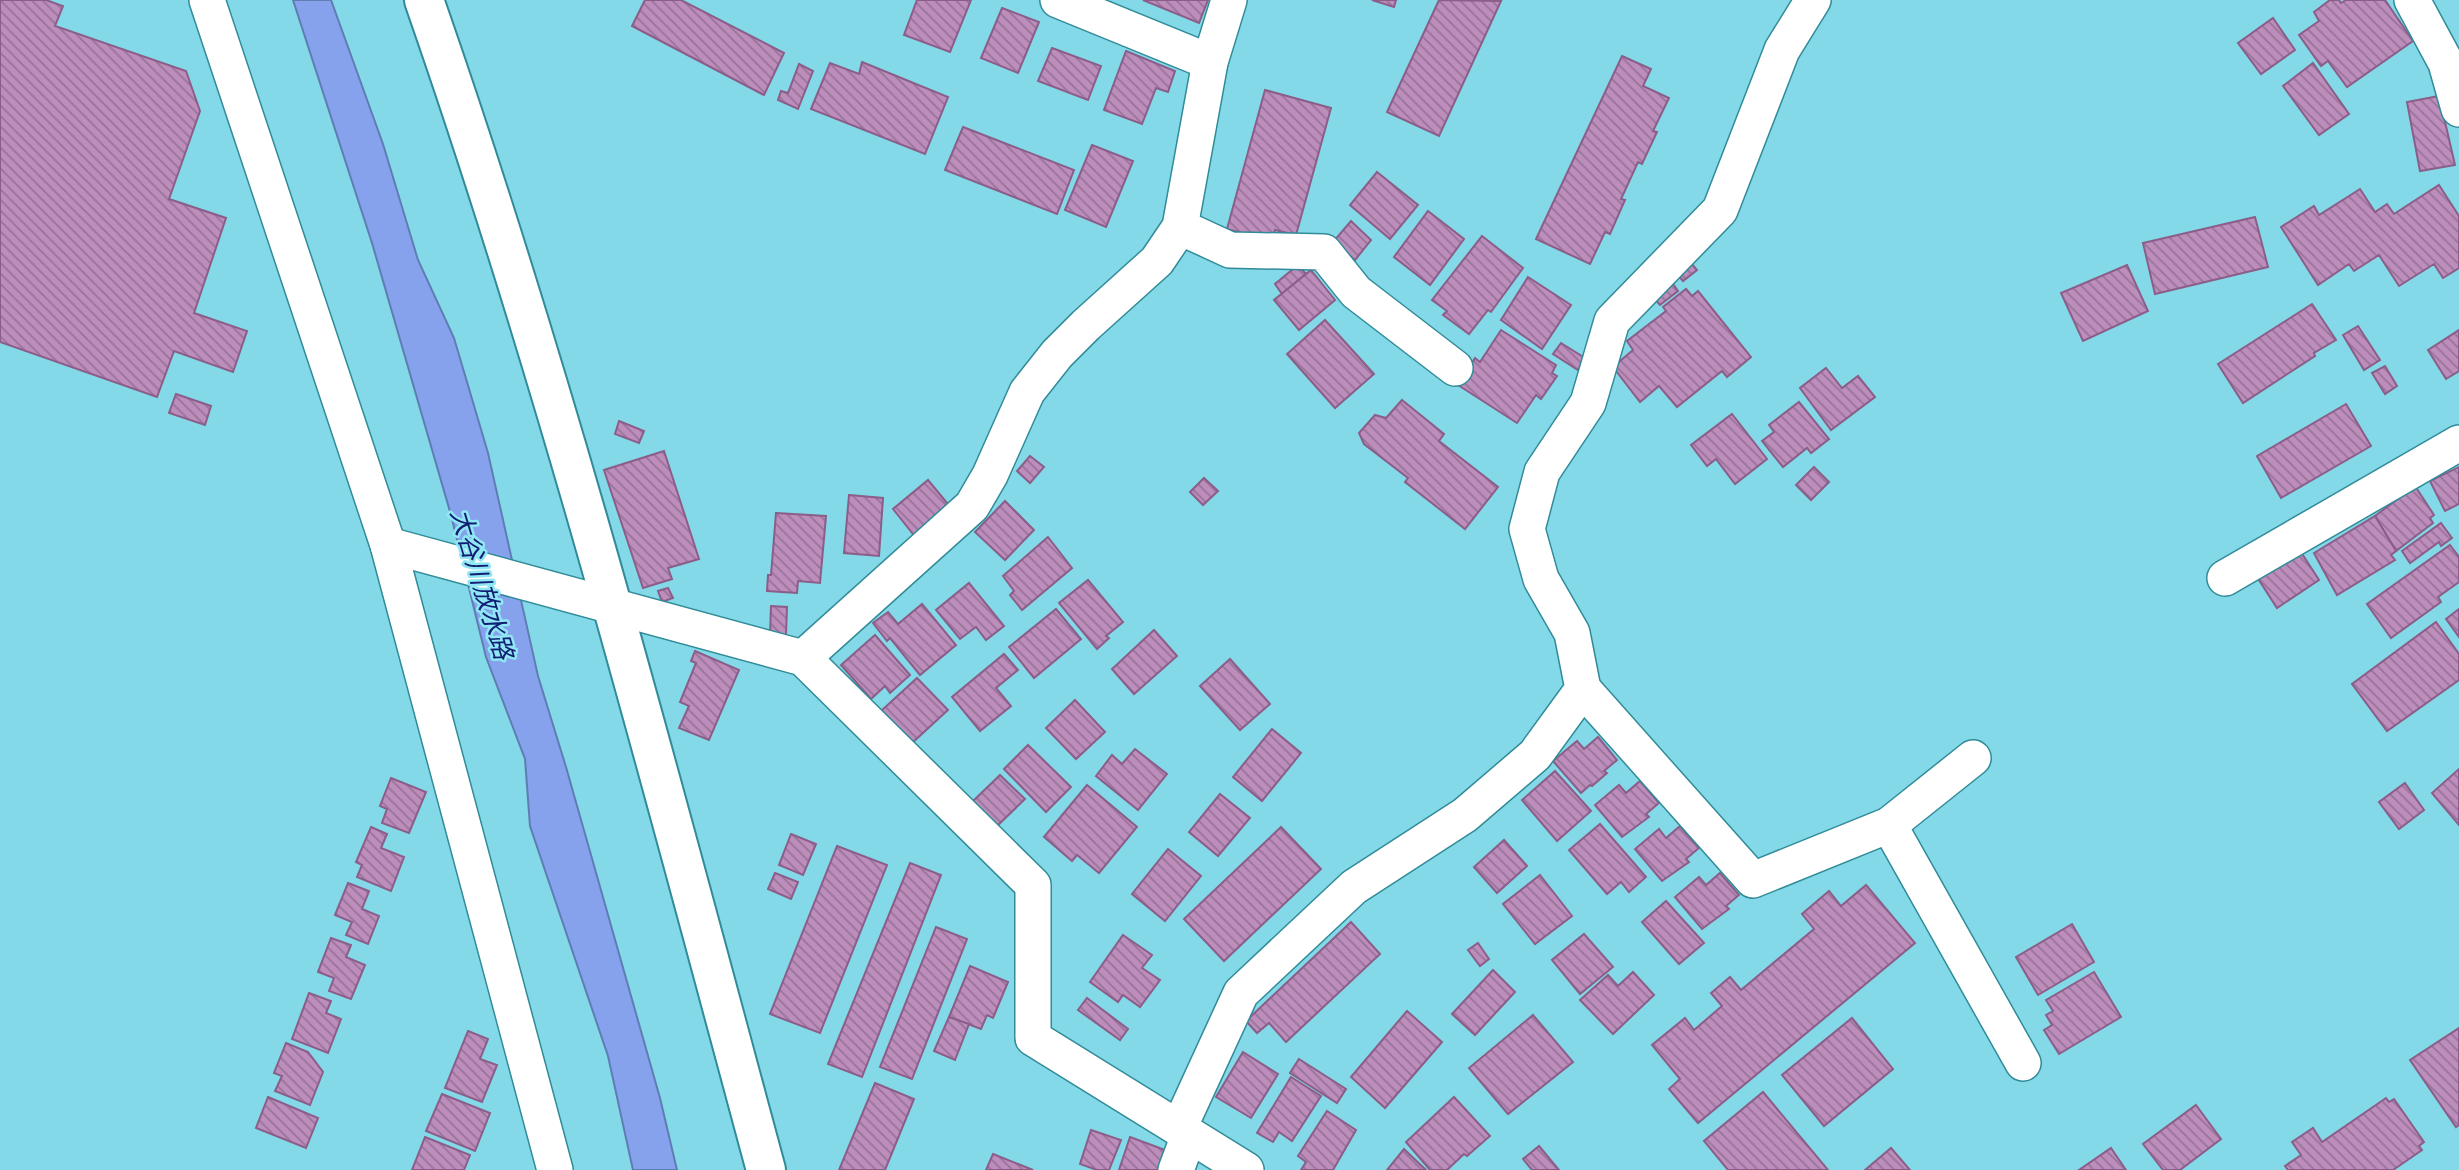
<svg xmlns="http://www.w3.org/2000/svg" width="2459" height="1170" font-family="Poppins,'Noto Sans JP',sans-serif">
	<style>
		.water { fill: #86a2ed; stroke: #5e7db3; stroke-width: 2 }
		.building { fill: url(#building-back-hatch); stroke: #8b5e89; stroke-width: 2 }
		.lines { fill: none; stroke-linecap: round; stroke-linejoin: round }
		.minor-casing { stroke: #318b98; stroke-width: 38 }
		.tertiary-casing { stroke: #318b98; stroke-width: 42 }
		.minor { stroke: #fff; stroke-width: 35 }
		.tertiary { stroke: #fff; stroke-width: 38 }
		.labels { text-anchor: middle; stroke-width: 5; stroke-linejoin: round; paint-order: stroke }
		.water-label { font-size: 26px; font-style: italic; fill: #111e74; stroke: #90e7f4 }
	</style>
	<defs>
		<pattern id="building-back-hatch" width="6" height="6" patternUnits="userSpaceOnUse" patternTransform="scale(1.75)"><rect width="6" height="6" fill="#bd8dbb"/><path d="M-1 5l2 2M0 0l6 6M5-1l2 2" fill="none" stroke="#977398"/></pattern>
	</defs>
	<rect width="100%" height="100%" fill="#83d9e7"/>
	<path class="water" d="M293,0H331L383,144L418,260L454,338L488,453L538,676L566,767L660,1098L677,1170H633L608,1056L530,826L525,759L486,657L451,515L372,243Z"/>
	<g class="building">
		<path d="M0,0H46L63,6L55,26L186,71L200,111L169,199L226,218L194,313L247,331L233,372L174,351L157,397L0,342Z"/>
		<path d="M645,0H681L784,53L764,95L632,26Z"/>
		<path d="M917,0H971L950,52L904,35Z"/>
		<path d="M1143,0H1208L1199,23Z"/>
		<path d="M1372,0H1396L1394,7Z"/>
		<path d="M1439,0L1501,1L1439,136L1387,112Z"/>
		<path d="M2330,0H2339L2341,3L2346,0H2385L2413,41L2347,87L2328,61L2321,66L2299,35L2319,21L2314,12Z"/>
		<path d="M1002,8L1039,22L1018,73L981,58Z"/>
		<path d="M2273,18L2295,50L2261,74L2238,43Z"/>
		<path d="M1052,48L1101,66L1088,100L1038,81Z"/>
		<path d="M1126,51L1175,71L1168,92L1156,88L1142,124L1104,110Z"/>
		<path d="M1622,56L1651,69L1643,86L1669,98L1653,131L1657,132L1642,164L1638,162L1621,199L1625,200L1610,234L1605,232L1590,264L1536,239Z"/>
		<path d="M862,62L948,97L925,154L811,109L830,63L859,74Z"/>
		<path d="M2313,63L2349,114L2319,135L2283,86Z"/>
		<path d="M799,64L813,71L798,109L778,100L781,91L788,93Z"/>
		<path d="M1265,90L1331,108L1296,235L1275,230L1272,241L1227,229Z"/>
		<path d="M2439,96L2455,165L2420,171L2407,102Z"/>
		<path d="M963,127L1074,170L1057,214L945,170Z"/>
		<path d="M1092,145L1133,161L1106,227L1065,210Z"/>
		<path d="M1377,172L1418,205L1390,239L1350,205Z"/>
		<path d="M2439,185L2459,216V268L2443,278L2434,264L2399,286L2379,255L2354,271L2349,264L2318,285L2281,227L2314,206L2319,215L2360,189L2375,212L2387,204L2394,214Z"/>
		<path d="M1428,211L1464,239L1430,285L1394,257Z"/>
		<path d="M2255,217L2268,267L2155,294L2143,243Z"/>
		<path d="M1351,221L1371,240L1355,260L1333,242Z"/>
		<path d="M1482,236L1523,268L1491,312L1488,310L1469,334L1443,315L1447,311L1432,300Z"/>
		<path d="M1691,263L1697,270L1683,281L1677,274Z"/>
		<path d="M1298,265L1306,274L1282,294L1275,284Z"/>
		<path d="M2127,265L2148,311L2083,341L2061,293Z"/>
		<path d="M1311,270L1335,300L1299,330L1274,300Z"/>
		<path d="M1528,277L1571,305L1542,349L1501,320Z"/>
		<path d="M1671,281L1678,291L1660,305L1653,297Z"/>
		<path d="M1686,289L1692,296L1698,291L1751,357L1727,377L1722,371L1677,407L1659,386L1640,402L1613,367L1633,350L1627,341L1666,311L1663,307Z"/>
		<path d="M2312,304L2336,340L2314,353L2315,356L2243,403L2218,364Z"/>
		<path d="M1325,320L1374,374L1335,408L1287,354Z"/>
		<path d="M2358,326L2380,360L2364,370L2343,335Z"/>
		<path d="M1501,330L1556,365L1552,373L1557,376L1541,399L1536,395L1517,423L1458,385L1475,358L1480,362Z"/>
		<path d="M2459,330V371L2446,379L2428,350Z"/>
		<path d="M1561,343L1585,358L1578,370L1553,354Z"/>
		<path d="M2385,366L2397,386L2385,394L2372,373Z"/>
		<path d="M1826,368L1842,388L1858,376L1875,397L1831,430L1800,388Z"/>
		<path d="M176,394L211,406L205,425L169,413Z"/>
		<path d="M1402,400L1444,434L1439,441L1498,487L1465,529L1405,482L1408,478L1364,444L1359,433L1375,415L1386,418Z"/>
		<path d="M1799,402L1829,439L1811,453L1807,448L1783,467L1762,441L1774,432L1769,425Z"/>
		<path d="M2346,404L2371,446L2281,498L2257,456Z"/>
		<path d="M1732,414L1767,459L1735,484L1716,459L1707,466L1691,445Z"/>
		<path d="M619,421L644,431L639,443L615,434Z"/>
		<path d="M664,451L699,559L668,568L672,579L643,588L604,470Z"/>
		<path d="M1030,456L1044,467L1030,483L1017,471Z"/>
		<path d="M1814,467L1829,482L1811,500L1796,485Z"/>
		<path d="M2459,467V504L2445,511L2430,481Z"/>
		<path d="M1204,478L1218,491L1203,505L1190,492Z"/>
		<path d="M928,480L952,509L917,539L893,509Z"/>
		<path d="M2415,486L2434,515L2430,518L2433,523L2396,551L2375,516Z"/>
		<path d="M849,495L883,498L879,556L844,553Z"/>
		<path d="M1005,501L1034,530L1005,560L975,532Z"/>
		<path d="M776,513L826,516L820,583L798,581L797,593L767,591L768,575H771Z"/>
		<path d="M2375,516L2396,551L2391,555L2395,560L2337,595L2314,553Z"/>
		<path d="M2441,523L2452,538L2441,546L2439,542L2410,563L2402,551Z"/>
		<path d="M1048,537L1072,568L1022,610L1010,595L1014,591L1003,576Z"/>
		<path d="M2450,545L2459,557V582L2438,597L2441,602L2391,638L2367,604Z"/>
		<path d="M2299,549L2319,580L2277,608L2257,577Z"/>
		<path d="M1088,580L1123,622L1106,636L1109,638L1097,649L1059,603Z"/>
		<path d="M969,583L1004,626L986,640L976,627L960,639L936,610Z"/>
		<path d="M668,588L673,598L662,602L658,591Z"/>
		<path d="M922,604L956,645L920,675L890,638L887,641L873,623L888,612L898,624Z"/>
		<path d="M771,606L787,607L786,635H770Z"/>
		<path d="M1056,609L1081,639L1034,678L1009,647Z"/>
		<path d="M2459,609V637L2446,619Z"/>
		<path d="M2436,622L2459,654V680L2387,731L2352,684Z"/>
		<path d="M1154,630L1177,656L1134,694L1112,669Z"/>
		<path d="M875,635L910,675L890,693L885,686L871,699L841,665Z"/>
		<path d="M695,651L739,670L709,740L679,728L689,706L680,702L696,663L691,661Z"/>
		<path d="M1004,654L1018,670L996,688L1011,706L980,731L952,697Z"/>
		<path d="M1230,659L1270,704L1240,730L1200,686Z"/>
		<path d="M917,678L948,710L912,743L881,711Z"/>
		<path d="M1075,700L1105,732L1076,759L1046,728Z"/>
		<path d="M1272,729L1301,753L1262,801L1233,777Z"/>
		<path d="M1598,737L1617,760L1604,771L1607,773L1592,786L1590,785L1581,793L1553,761L1577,741L1584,749Z"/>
		<path d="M1028,745L1071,787L1046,812L1004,769Z"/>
		<path d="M1135,749L1167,774L1138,810L1096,776L1112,755L1122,764Z"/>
		<path d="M2459,769V825L2432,793Z"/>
		<path d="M1555,771L1591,811L1557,841L1522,800Z"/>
		<path d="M1000,775L1025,799L997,826L972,802Z"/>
		<path d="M391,778L426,792L409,833L382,823L387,809L380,806Z"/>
		<path d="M1640,781L1659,803L1646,814L1649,817L1622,837L1595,805L1619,785L1626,793Z"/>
		<path d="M2405,783L2424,810L2399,829L2379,802Z"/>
		<path d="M1087,785L1137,827L1099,873L1077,855L1072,861L1044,837Z"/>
		<path d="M1220,794L1250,818L1218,856L1189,832Z"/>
		<path d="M1600,824L1646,877L1629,892L1621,882L1607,894L1569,850Z"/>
		<path d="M1680,826L1699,848L1686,859L1689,862L1662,881L1635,849L1659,829L1666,838Z"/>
		<path d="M371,827L387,834L381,848L404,857L391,891L357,877L362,865L356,862Z"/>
		<path d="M1281,827L1321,869L1224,961L1184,919Z"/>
		<path d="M791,834L816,844L803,875L779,865Z"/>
		<path d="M1504,840L1527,866L1497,893L1474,867Z"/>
		<path d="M837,846L887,865L820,1033L770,1014Z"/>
		<path d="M1168,849L1201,876L1165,921L1132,894Z"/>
		<path d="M910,863L941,875L862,1077L828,1064Z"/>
		<path d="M775,873L798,882L791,899L768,889Z"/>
		<path d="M1720,873L1739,895L1726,906L1729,909L1702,929L1675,897L1699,877L1706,885Z"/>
		<path d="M1540,875L1572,916L1535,944L1503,904Z"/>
		<path d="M348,883L369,891L362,909L379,916L368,944L346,935L352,922L335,915Z"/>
		<path d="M1866,885L1915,943L1698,1123L1669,1089L1680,1079L1652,1045L1685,1018L1694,1030L1722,1006L1711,993L1730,977L1741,990L1814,929L1802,914L1829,891L1841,906Z"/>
		<path d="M1666,901L1704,943L1679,964L1642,922Z"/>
		<path d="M1351,922L1380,954L1286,1042L1269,1023L1257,1033L1246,1021Z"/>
		<path d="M2072,924L2094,962L2038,995L2016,957Z"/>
		<path d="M936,927L967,939L912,1079L880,1067Z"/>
		<path d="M1584,934L1613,967L1580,994L1552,960Z"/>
		<path d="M1123,935L1152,955L1142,968L1160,980L1140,1007L1123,995L1118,1002L1090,982Z"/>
		<path d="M331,938L351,945L346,957L365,965L351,999L329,991L334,978L318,972Z"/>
		<path d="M1478,943L1489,959L1480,966L1468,950Z"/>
		<path d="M970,966L1008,982L993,1018L987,1015L981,1029L949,1017Z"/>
		<path d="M1493,970L1515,992L1475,1035L1452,1014Z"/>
		<path d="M1633,972L1654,995L1613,1034L1580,1000L1608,975L1618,986Z"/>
		<path d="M2094,972L2121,1017L2059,1054L2044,1030L2052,1025L2046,1015L2053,1011L2046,1000Z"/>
		<path d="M309,993L331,1001L326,1013L341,1019L328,1053L292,1039Z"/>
		<path d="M1087,998L1128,1029L1120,1040L1078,1010Z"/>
		<path d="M1407,1011L1442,1042L1385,1108L1351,1077Z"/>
		<path d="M1533,1015L1573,1062L1508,1114L1469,1068Z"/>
		<path d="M949,1017L969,1024L955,1060L934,1051Z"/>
		<path d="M1852,1018L1893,1069L1824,1126L1782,1075Z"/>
		<path d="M2459,1028V1125L2456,1127L2410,1060Z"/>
		<path d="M468,1031L488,1039L480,1059L497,1065L482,1102L445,1088Z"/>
		<path d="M286,1043L308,1052L323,1072L310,1105L275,1091L282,1076L274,1073Z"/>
		<path d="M1243,1052L1278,1074L1251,1118L1216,1097Z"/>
		<path d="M1299,1059L1346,1089L1337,1103L1290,1073Z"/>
		<path d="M1291,1077L1321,1096L1292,1141L1279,1132L1273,1142L1257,1133Z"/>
		<path d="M875,1083L914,1099L885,1170H839Z"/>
		<path d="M1763,1092L1828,1170H1728L1704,1141Z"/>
		<path d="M442,1094L490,1113L475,1151L426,1131Z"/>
		<path d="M268,1097L318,1118L306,1148L256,1128Z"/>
		<path d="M1454,1097L1490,1136L1467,1156L1464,1154L1447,1170H1430L1406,1142Z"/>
		<path d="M2386,1098L2389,1102L2394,1099L2424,1142L2419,1146L2422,1150L2393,1170H2288L2285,1166L2301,1155L2292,1142L2313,1128L2322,1142Z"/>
		<path d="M2196,1105L2221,1139L2180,1170H2163L2143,1144Z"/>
		<path d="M1327,1111L1356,1130L1333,1170H1301L1306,1162L1298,1156Z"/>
		<path d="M1091,1130L1121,1140L1109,1170H1097L1080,1164Z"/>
		<path d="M425,1137L470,1155L464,1170H412Z"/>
		<path d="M1130,1137L1168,1151L1161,1170H1119Z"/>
		<path d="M1539,1146L1559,1170H1532L1523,1159Z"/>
		<path d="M1891,1148L1910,1170H1865Z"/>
		<path d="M2111,1148L2126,1170H2079Z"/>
		<path d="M1404,1149L1426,1170H1387Z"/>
		<path d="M993,1154L1033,1170H986Z"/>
	</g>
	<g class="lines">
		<g class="minor-casing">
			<g id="minor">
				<path d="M207,0L388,545L555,1170"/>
				<path d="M1058,0L1210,62"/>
				<path d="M2412,0L2446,63L2459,109"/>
				<path d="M1180,227L1230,250L1324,252L1356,292L1455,368"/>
				<path d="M388,545L803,658L1033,885V1038L1246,1170"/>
				<path d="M2225,578L2459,443"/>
				<path d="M803,658L972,506L990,475L1027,392L1057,354L1086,325L1157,261L1180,227L1210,62L1229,0"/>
				<path d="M1583,689L1753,880L1889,825L2023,1063"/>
				<path d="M1889,825L1973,758"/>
				<path d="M1179,1128L1241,993L1354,887L1465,815L1535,755L1583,689L1572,633L1541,579L1527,529L1542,472L1588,403L1612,321L1720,210L1782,50L1813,0"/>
				<path d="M1176,1170L1189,1135"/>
			</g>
		</g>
		<g class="tertiary-casing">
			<path id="tertiary" d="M424,0C558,384 660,778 766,1170"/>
		</g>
		<use href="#minor" class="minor"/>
		<use href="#tertiary" class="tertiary"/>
	</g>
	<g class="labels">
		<g class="water-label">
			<text transform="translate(482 584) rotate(73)" y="9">大谷川放水路</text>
		</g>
	</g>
</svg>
